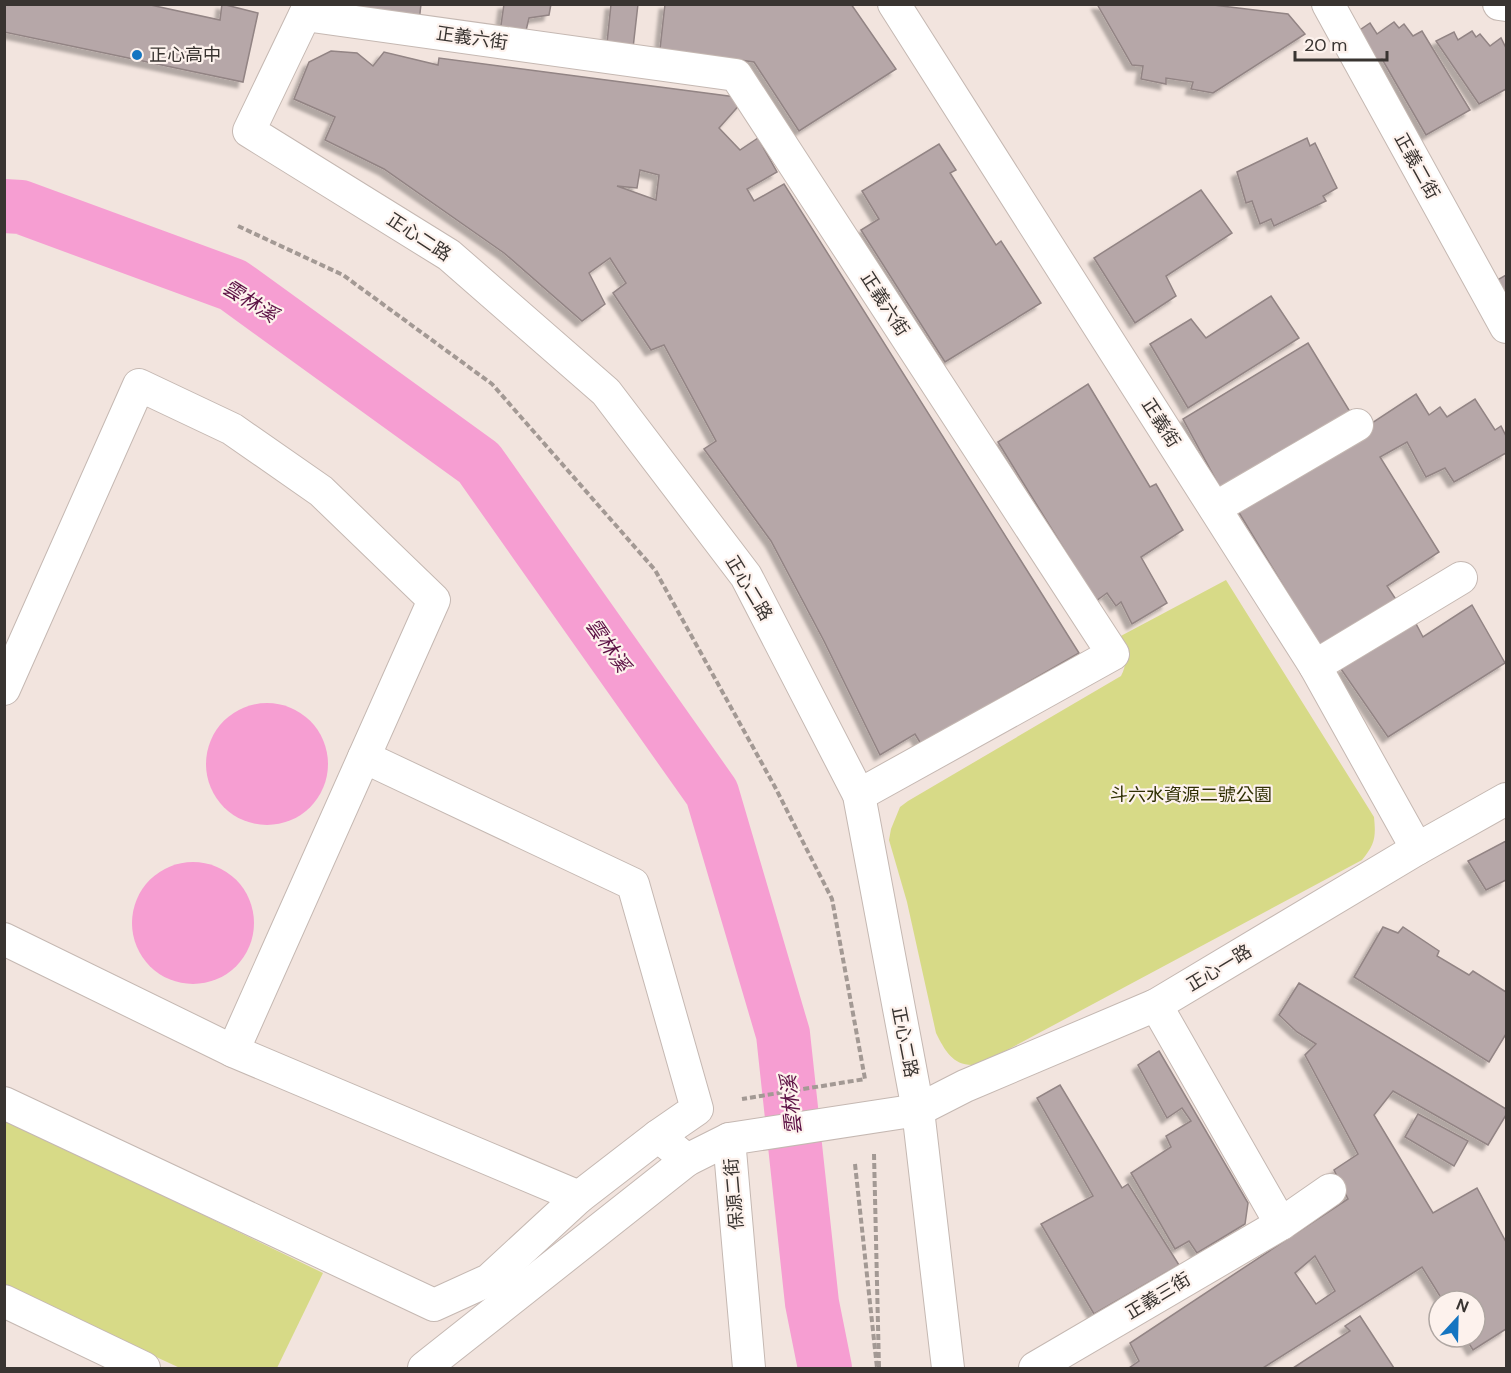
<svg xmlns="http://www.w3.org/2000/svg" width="1511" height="1373" font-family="'DM Sans','Noto Sans TC',sans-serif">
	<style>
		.green { fill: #d7da87 }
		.water { fill: #f69ed2 }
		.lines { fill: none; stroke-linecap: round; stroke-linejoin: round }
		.river { stroke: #f69ed2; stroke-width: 54 }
		.building { fill: #b6a7a8; stroke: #928484; stroke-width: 1.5; fill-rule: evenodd; filter: url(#shadow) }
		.minor-casing { stroke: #c5b8b2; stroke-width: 34 }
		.path { stroke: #a39994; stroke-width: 4; stroke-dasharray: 6 3; stroke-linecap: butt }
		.minor { stroke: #fff; stroke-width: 32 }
		.poi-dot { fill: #1575c1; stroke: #fdf2ed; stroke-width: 2 }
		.labels { text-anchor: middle; stroke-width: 4.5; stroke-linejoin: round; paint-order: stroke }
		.street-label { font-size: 18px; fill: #393431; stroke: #fdf2ed }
		.poi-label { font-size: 18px; fill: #393431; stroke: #fdf2ed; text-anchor: start }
		.park-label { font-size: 18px; fill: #303004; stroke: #fdf2ed }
		.water-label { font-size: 20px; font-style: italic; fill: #5c1044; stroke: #fdf2ed }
	</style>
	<defs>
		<filter id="shadow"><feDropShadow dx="-5.5" dy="5.5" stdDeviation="1.5" flood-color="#0004"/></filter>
	</defs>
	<rect width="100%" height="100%" fill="#f2e4de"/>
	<g class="green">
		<path d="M1226,580L1374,817C1376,838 1375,844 1362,860L981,1064C955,1069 946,1053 936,1033L907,902L889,840L891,829L900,807L908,801L1121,676C1129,661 1124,652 1117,638Z"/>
		<path d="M4,1118L323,1273L277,1368H180L5,1287Z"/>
	</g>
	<g class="water">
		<circle cx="267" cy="764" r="61"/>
		<circle cx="193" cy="923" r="61"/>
	</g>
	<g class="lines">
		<path class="river" d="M4,206L21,207L233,285L479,463L712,793L783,1034L812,1303L825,1368"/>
	</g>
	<g class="building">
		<path d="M4,4H146L220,20L222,4L258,13L243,82L4,32Z"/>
		<path d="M345,4H421L419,22L346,9Z"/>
		<path d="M504,4H551L549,15L529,18L525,35L500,32Z"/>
		<path d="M611,4H638L633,48L607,43Z"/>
		<path d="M665,4H851L896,69L799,131L754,62L660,49Z"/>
		<path d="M1097,4H1205L1288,14L1305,34L1213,93L1191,89L1193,82L1166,78V84L1141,79L1143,66L1132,65Z"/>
		<path d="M1394,22L1399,28L1404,24L1413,36L1422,31L1470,110L1426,135L1382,59L1370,64L1354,34L1370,23L1377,34Z"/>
		<path d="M1472,31L1476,37L1480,34L1490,46L1501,38L1506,48V89L1479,104L1436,41L1454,32L1458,40Z"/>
		<path d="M331,51L357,53L373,66L384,52L438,65L439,58L736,97L742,102L719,128L740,150L758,138L777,172L747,189L754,201L784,184L1079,653L921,744L915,734L880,755L824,641L771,541L704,449L716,441L664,345L651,350L613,293L626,283L610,258L589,273L605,304L582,321L504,253L384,169L325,140L335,117L294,99L309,62ZM640,170L659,175L656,200L617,186L637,188Z"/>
		<path d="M1307,138L1310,146L1315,143L1337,188L1323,196L1326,201L1274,226L1271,219L1260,224L1252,201L1246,203L1237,172Z"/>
		<path d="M939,144L956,170L950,173L996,245L1001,241L1041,303L945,362L861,230L879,219L862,191Z"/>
		<path d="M1201,190L1232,233L1166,276L1176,296L1135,323L1094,258Z"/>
		<path d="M1506,275V295L1492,283Z"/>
		<path d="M1271,296L1299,338L1188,408L1150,344L1191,319L1206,338Z"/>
		<path d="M1308,343L1352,415L1223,493L1183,419Z"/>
		<path d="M1088,384L1150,487L1156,484L1183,530L1141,557L1167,603L1132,624L1121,602L1116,606L1107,593L1096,601L998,442Z"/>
		<path d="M1416,394L1429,415L1440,407L1447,417L1475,399L1495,430L1501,426L1506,436V453L1454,482L1445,468L1426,477L1407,442L1380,457L1439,552L1387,586L1399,604L1322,650L1238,511Z"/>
		<path d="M1472,605L1505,663L1388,737L1341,669L1413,618L1423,637Z"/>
		<path d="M1506,841V880L1486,890L1468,861Z"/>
		<path d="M1383,927L1398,933L1403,927L1439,951L1437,956L1469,975L1473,971L1506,992V1034L1489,1062L1354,977Z"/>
		<path d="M1299,983L1506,1109V1115L1488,1145L1393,1091L1374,1115L1433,1213L1477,1188L1506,1242V1329L1473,1350L1465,1337H1475V1301H1443L1422,1267L1263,1368H1129L1139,1361L1130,1343L1348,1199L1334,1170L1358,1154L1305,1055L1316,1044L1297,1032L1279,1015ZM1315,1256L1335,1291L1316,1304L1295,1273Z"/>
		<path d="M1159,1051L1248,1203L1245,1224L1197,1253L1189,1241L1175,1249L1131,1173L1171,1147L1166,1136L1191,1121L1182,1108L1167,1118L1138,1065Z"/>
		<path d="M1060,1085L1122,1188L1128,1184L1179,1265L1094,1314L1041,1224L1093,1196L1037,1098Z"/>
		<path d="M1418,1114L1468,1141L1454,1166L1405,1137Z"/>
		<path d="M1360,1316L1394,1368H1293L1350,1331L1345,1326Z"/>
	</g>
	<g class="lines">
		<g class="minor-casing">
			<g id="minor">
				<path d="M310,4L249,131L449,255L606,392L746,576L859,795L918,1110L948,1368"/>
				<path d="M894,4L1315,666L1417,849"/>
				<path d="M1328,4L1506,327"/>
				<path d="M1499,4L1506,5"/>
				<path d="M305,15L736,75L1113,654L859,795"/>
				<path d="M1215,508L1357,425"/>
				<path d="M1315,666L1461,578"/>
				<path d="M4,689L139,385L232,429L321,491L434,600L233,1051L579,1197"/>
				<path d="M364,757L633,884L697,1109L658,1136"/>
				<path d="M4,939L233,1051"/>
				<path d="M1156,1005L1281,1224"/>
				<path d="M4,1103L434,1305L489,1280L579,1197L658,1136L687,1160"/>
				<path d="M4,1301L144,1368"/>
				<path d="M424,1368L687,1160L729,1139"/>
				<path d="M749,1368L729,1139L918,1110L965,1086L1156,1005L1417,849L1506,799"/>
				<path d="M1035,1368L1281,1224L1330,1190"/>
			</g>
		</g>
		<g class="path">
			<path d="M238,226L343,275L492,384L655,570L775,787L832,899L865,1079L742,1099"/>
			<path d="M874,1154L879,1368"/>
			<path d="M855,1164L877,1368"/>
		</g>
		<use href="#minor" class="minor"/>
	</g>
	<circle class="poi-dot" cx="137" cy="55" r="6"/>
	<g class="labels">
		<g class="street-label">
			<text transform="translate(472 38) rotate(8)" y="6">正義六街</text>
			<text transform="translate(1417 166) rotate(61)" y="6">正義二街</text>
			<text transform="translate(419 237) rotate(33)" y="6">正心二路</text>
			<text transform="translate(885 304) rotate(57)" y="6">正義六街</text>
			<text transform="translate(1161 423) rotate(57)" y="6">正義街</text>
			<text transform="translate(749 588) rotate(59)" y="6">正心二路</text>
			<text transform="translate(1219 968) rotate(-31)" y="6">正心一路</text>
			<text transform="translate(905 1042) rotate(79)" y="6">正心二路</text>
			<text transform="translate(734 1194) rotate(-95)" y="6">保源二街</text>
			<text transform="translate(1158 1296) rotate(-31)" y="6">正義三街</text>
		</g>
		<g class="poi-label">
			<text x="149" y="61">正心高中</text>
		</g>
		<g class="park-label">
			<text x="1191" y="801">斗六水資源二號公園</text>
		</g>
		<g class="water-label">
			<text transform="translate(250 301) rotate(32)" y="7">雲林溪</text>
			<text transform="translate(608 645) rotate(55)" y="7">雲林溪</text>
			<text transform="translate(791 1105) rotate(-96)" y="7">雲林溪</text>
		</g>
	</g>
	<rect width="1511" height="1373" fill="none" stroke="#393431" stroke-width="12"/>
	<g transform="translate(1457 1319) rotate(22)"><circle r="28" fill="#fdf2ed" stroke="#afa6a2" stroke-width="1.5"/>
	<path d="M0-4.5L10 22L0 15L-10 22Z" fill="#1575c1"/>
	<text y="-9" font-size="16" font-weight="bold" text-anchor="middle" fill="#393431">N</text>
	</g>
	<path d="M1295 51v9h92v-9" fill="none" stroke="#393431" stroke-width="3"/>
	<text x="1304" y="51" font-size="18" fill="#393431" stroke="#fdf2ed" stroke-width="4.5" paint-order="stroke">20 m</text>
</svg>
